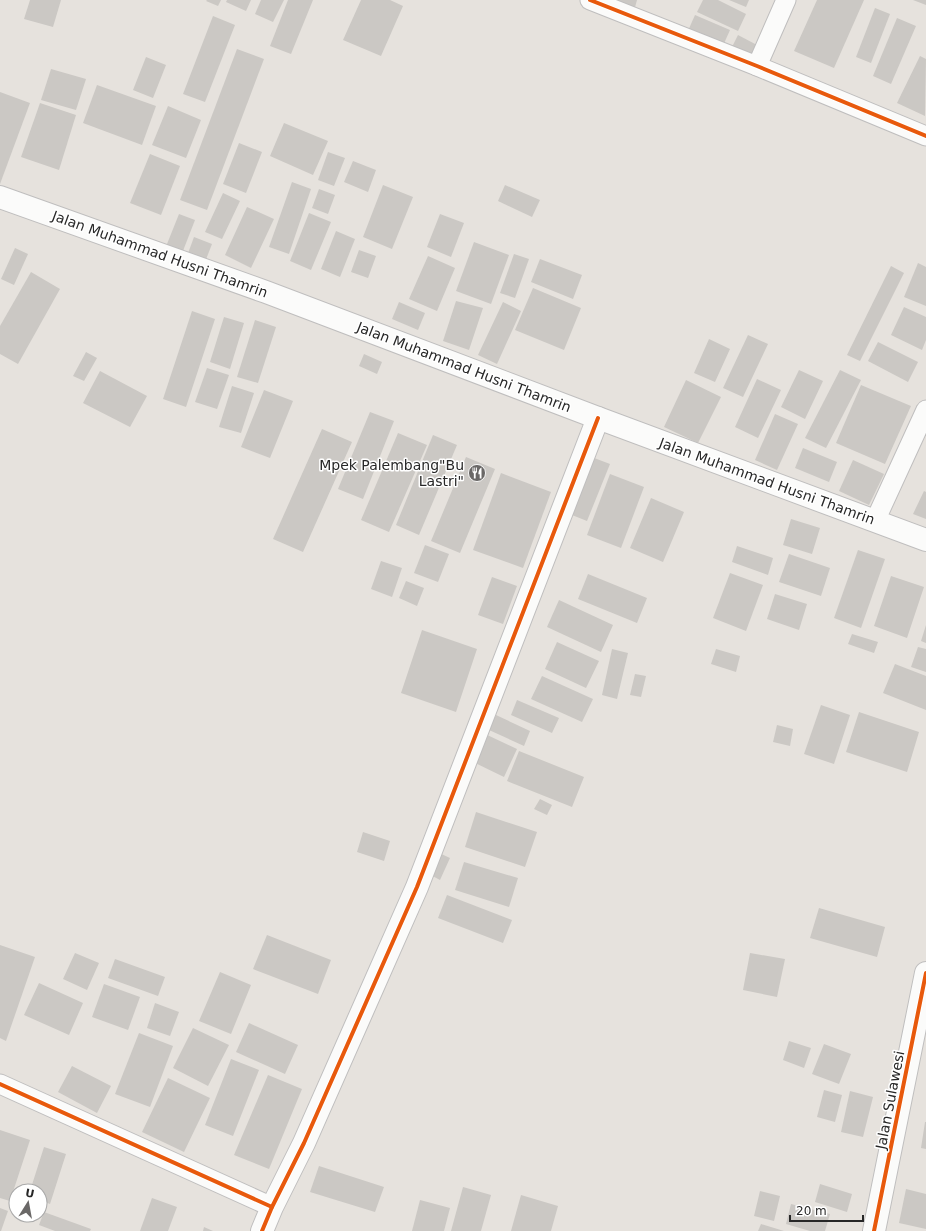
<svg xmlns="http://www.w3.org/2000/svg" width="926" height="1231" font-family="'DejaVu Sans',sans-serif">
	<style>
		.building { fill: #cbc8c4 }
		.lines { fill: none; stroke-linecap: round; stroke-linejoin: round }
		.minor-casing { stroke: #bfbebe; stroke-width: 21 }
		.tertiary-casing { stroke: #bfbebe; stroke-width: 24 }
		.secondary-casing { stroke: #bfbebe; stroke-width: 24 }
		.minor { stroke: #fbfbfa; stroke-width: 19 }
		.tertiary { stroke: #fbfbfa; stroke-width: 22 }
		.secondary { stroke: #fbfbfa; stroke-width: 22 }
		.cycleway-casing { stroke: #fff; stroke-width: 6 }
		.cycleway { stroke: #e8590c; stroke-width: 4 }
		.labels { text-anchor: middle; stroke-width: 3; stroke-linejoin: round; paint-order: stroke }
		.street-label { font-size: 14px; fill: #272727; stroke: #fff }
		.poi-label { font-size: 14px; fill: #272727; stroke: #fff; text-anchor: end }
	</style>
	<rect width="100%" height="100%" fill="#e6e2dd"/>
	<g class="building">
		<path d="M30,0H61L53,27L24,19Z"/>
		<path d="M207,0H221L218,6L206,1Z"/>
		<path d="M227,0H251L246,11L226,2Z"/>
		<path d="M261,0H284L273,22L255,14Z"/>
		<path d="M288,0H313L291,54L270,46Z"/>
		<path d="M361,0H390L403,6L381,56L343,40Z"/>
		<path d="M602,0H637L634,11Z"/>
		<path d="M703,0H718L746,14L738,31L697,12Z"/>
		<path d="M729,0H749L746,7Z"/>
		<path d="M817,0H864L834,68L794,51Z"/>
		<path d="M913,0H926V5Z"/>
		<path d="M875,8L890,14L871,63L856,57Z"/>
		<path d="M695,15L730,30L722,48L687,33Z"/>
		<path d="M213,16L235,25L205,102L183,94Z"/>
		<path d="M897,18L916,26L891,84L873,76Z"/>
		<path d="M738,35L757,45L750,59L731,49Z"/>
		<path d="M237,49L264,59L207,210L180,200Z"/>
		<path d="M920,56L926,59L925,116L897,103Z"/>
		<path d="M146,57L166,65L153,98L133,90Z"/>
		<path d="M51,69L86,79L76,110L41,100Z"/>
		<path d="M97,85L156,106L142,145L83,123Z"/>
		<path d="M0,92L30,103L0,184Z"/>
		<path d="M40,103L76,115L59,170L21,157Z"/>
		<path d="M168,106L201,120L186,158L152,145Z"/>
		<path d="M284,123L328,141L313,175L270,156Z"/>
		<path d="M239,143L262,152L246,193L223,184Z"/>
		<path d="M328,152L345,158L334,186L318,180Z"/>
		<path d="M150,154L180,166L161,215L130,203Z"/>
		<path d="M353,161L376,170L368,192L344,182Z"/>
		<path d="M292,182L311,189L289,254L269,247Z"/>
		<path d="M383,185L413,197L392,249L363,237Z"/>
		<path d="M505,185L540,200L532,217L498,201Z"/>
		<path d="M319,189L335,195L328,214L312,208Z"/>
		<path d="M223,193L240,201L222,239L205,232Z"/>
		<path d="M247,207L274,219L251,268L225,255Z"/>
		<path d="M309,213L331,222L311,270L290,261Z"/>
		<path d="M179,214L195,220L181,256L165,249Z"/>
		<path d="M440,214L464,223L451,257L427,247Z"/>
		<path d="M336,231L355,239L340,277L321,269Z"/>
		<path d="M194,237L212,244L205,262L187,256Z"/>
		<path d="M474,242L509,255L491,304L456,291Z"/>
		<path d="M15,248L28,254L14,285L1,279Z"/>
		<path d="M359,250L376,256L368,278L351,272Z"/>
		<path d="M514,254L529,259L515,298L500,293Z"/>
		<path d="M428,256L455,268L437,311L409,299Z"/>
		<path d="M540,259L582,275L573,299L531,282Z"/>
		<path d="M918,263L926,267V306L904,297Z"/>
		<path d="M891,266L904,273L860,361L847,355Z"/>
		<path d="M31,272L60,289L18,364L0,354V326Z"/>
		<path d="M533,288L581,308L564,350L515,330Z"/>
		<path d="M456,301L483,308L469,350L443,341Z"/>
		<path d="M399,302L425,313L418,330L392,319Z"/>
		<path d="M503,302L521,311L497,364L478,355Z"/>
		<path d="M904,307L926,317V340L922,350L891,335Z"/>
		<path d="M192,311L215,319L186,407L163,399Z"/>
		<path d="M224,317L244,323L230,369L210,362Z"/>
		<path d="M255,320L276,327L258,383L237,377Z"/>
		<path d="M748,335L768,344L743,397L723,388Z"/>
		<path d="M709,339L730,349L715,382L694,373Z"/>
		<path d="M878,342L918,362L908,382L868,361Z"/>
		<path d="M86,352L97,358L84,381L73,376Z"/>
		<path d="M364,354L382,362L377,374L359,366Z"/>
		<path d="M207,368L229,375L217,409L195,402Z"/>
		<path d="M799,370L823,381L805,419L781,407Z"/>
		<path d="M840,370L861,380L826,448L805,438Z"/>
		<path d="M100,371L147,396L130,427L83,403Z"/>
		<path d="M757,379L781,390L758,438L735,427Z"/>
		<path d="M686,380L721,397L698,443L664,427Z"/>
		<path d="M861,385L911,406L885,464L836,443Z"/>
		<path d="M232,386L254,393L241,433L219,427Z"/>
		<path d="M264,390L293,401L270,458L241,447Z"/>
		<path d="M370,412L394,421L363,499L338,489Z"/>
		<path d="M775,414L798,424L777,470L755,460Z"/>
		<path d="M322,429L352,442L303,552L273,539Z"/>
		<path d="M398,433L427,445L389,532L361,520Z"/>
		<path d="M433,435L457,445L419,535L396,525Z"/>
		<path d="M803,448L837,462L829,482L795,468Z"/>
		<path d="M589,456L610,464L587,521L567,513Z"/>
		<path d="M466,457L495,469L460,553L431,541Z"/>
		<path d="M853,460L884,474L869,505L839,491Z"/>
		<path d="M501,473L551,492L523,568L473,550Z"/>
		<path d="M610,474L644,487L621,548L587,535Z"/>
		<path d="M924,491L926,492V519L913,514Z"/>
		<path d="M651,498L684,512L663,562L630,548Z"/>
		<path d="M791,519L820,528L812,554L783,545Z"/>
		<path d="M425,545L449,554L438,582L414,573Z"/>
		<path d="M737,546L773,558L768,575L732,562Z"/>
		<path d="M858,550L885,559L861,628L834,618Z"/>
		<path d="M789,554L830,568L821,596L779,582Z"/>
		<path d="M381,561L402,568L392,597L371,589Z"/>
		<path d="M730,573L763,585L746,631L713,618Z"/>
		<path d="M588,574L647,598L637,623L578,599Z"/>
		<path d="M891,576L924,587L907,638L874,626Z"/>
		<path d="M492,577L517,586L503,624L478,615Z"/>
		<path d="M406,581L424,588L417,606L399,598Z"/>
		<path d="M775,594L807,604L799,630L767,619Z"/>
		<path d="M559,600L613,625L601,652L547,627Z"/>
		<path d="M926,625V643L921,641Z"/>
		<path d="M422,630L477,649L456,712L401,693Z"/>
		<path d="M852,634L878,642L874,653L848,644Z"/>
		<path d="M557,642L599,661L586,688L545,669Z"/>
		<path d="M918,647L926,649V672L911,667Z"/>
		<path d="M612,649L628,653L617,699L602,695Z"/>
		<path d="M716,649L740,656L736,672L711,664Z"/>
		<path d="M895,664L926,676V710L883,693Z"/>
		<path d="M635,674L646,676L641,697L630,695Z"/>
		<path d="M542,676L593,699L582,722L531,699Z"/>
		<path d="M517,700L559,718L552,733L511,715Z"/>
		<path d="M821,705L850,715L834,764L804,754Z"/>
		<path d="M859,712L919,732L907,772L846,752Z"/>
		<path d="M496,715L530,731L524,746L489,730Z"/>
		<path d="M777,725L793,729L790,746L773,742Z"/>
		<path d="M483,733L517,749L504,777L469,760Z"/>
		<path d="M519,751L584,777L572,807L507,781Z"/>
		<path d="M540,799L552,805L547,815L534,809Z"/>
		<path d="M476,812L537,832L525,867L465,847Z"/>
		<path d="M363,832L390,841L384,861L357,852Z"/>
		<path d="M437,852L450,858L440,880L427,873Z"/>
		<path d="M464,862L518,878L509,907L455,890Z"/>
		<path d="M447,895L512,920L503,943L438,918Z"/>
		<path d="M819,908L885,927L877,957L810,938Z"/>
		<path d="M267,935L331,960L318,994L253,969Z"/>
		<path d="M0,945L35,957L6,1041L0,1038Z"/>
		<path d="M75,953L99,963L87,990L63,979Z"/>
		<path d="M750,953L785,959L777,997L743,990Z"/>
		<path d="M115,959L165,977L158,996L108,978Z"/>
		<path d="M220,972L251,985L231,1034L199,1021Z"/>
		<path d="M39,983L83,1003L69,1035L24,1015Z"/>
		<path d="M104,984L140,997L128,1030L92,1017Z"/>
		<path d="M155,1003L179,1012L170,1036L147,1028Z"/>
		<path d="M249,1023L298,1045L285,1074L236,1052Z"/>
		<path d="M193,1028L229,1045L208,1086L173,1068Z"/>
		<path d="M139,1033L173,1046L150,1107L115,1094Z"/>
		<path d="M789,1041L811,1048L804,1068L783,1060Z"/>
		<path d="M824,1044L851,1054L839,1084L812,1074Z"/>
		<path d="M231,1059L259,1070L233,1136L205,1125Z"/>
		<path d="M72,1066L111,1086L97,1113L58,1092Z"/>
		<path d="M268,1075L302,1089L269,1169L234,1155Z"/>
		<path d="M168,1078L210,1098L184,1152L142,1132Z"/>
		<path d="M824,1090L842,1095L835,1122L817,1117Z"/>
		<path d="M850,1091L873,1097L863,1137L841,1132Z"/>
		<path d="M925,1122H926V1149L921,1148Z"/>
		<path d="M0,1130L30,1140L10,1201L0,1198Z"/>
		<path d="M44,1147L66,1154L50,1204L40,1200V1191H30Z"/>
		<path d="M319,1166L384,1187L375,1212L310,1192Z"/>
		<path d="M820,1184L852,1194L847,1212L815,1202Z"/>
		<path d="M463,1187L491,1195L481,1231H451Z"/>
		<path d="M906,1189L926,1194V1229L899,1223Z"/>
		<path d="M760,1191L780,1196L774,1221L754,1216Z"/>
		<path d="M521,1195L558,1206L551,1231H511Z"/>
		<path d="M152,1198L177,1207L168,1231H140Z"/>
		<path d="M420,1200L450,1208L444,1231H412Z"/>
		<path d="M791,1204L830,1214L825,1231H810L786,1224Z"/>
		<path d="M0,1208L8,1211L1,1231H0Z"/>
		<path d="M44,1212L91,1229L90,1231H55L39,1225Z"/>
		<path d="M761,1224L784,1231H758Z"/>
		<path d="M204,1227L213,1231H203Z"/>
	</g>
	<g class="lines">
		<g class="minor-casing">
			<g id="minor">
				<path d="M590,0L757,66L926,136"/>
				<path d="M757,66L786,0"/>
				<path d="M875,521L926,410"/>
				<path d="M0,1084L272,1207"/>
			</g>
		</g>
		<g class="tertiary-casing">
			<g id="tertiary">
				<path d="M262,1231L272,1207L304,1143L417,887L598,418"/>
				<path d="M874,1231L926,973"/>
			</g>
		</g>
		<g class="secondary-casing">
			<path id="secondary" d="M0,197L266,292L598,418L926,540"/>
		</g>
		<use href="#minor" class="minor"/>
		<use href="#tertiary" class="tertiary"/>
		<use href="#secondary" class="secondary"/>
		<g class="cycleway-casing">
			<g id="cycleway">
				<path d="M590,0L757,66L926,136"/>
				<path d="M0,1084L272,1207"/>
				<path d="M262,1231L272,1207L304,1143L417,887L598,418"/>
				<path d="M874,1231L926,973"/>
			</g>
		</g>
		<use href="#cycleway" class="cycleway"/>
	</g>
	<defs>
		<g id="restaurant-disc" transform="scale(0.9)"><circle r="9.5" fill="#6a6867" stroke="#fff"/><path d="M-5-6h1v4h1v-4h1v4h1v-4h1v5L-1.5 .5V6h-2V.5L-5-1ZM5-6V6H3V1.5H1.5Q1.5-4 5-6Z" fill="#fff"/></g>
	</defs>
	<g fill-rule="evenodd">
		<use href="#restaurant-disc" x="477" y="473"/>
	</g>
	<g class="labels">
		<g class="street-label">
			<text transform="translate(160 254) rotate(20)" y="5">Jalan Muhammad Husni Thamrin</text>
			<text transform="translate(464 367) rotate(21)" y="5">Jalan Muhammad Husni Thamrin</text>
			<text transform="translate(767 481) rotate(20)" y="5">Jalan Muhammad Husni Thamrin</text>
			<text transform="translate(890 1100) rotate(-79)" y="5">Jalan Sulawesi</text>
		</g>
		<g class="poi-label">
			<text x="464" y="470">Mpek Palembang"Bu<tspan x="464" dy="16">Lastri"</tspan></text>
		</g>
	</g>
	<g transform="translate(28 1203) rotate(11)"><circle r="19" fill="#ffffff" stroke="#a9a9a9"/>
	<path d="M0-3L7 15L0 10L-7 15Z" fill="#6a6867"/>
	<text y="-6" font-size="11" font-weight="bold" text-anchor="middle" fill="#272727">U</text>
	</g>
	<path d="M790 1215v6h73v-6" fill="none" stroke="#272727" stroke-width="2"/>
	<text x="796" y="1215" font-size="12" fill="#272727" stroke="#ffffff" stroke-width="3" paint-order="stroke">20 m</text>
</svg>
